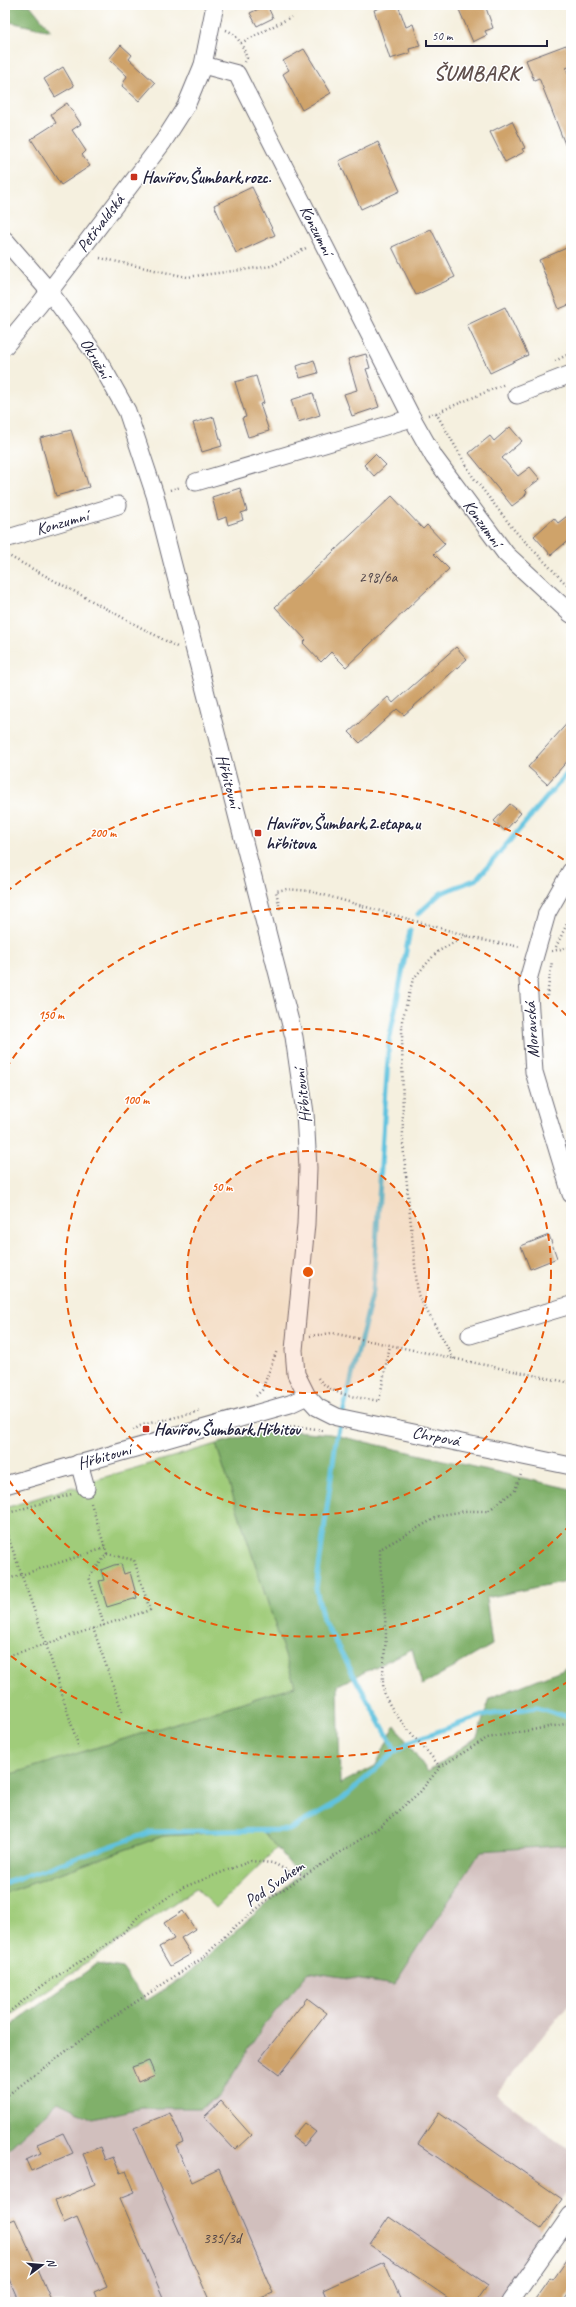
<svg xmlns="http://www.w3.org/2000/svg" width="576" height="2307" font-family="Caveat,sans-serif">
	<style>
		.industrial { fill: #d1bfbd }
		.green { fill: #a0cc7a; stroke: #61775a }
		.forest { fill: #80b06a; stroke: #516952 }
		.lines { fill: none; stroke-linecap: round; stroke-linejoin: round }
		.stream { stroke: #60c3df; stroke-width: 5 }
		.building { fill: #cfa36b }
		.minor-casing { stroke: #6c6a74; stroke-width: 19 }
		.path { stroke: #6c6a74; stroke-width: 2.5; stroke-dasharray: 1 3; stroke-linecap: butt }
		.minor { stroke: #fff; stroke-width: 17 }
		.ring { fill: none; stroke: #e8590c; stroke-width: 2; stroke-dasharray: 7 5 }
		.poi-dot { fill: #c8321e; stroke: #fff; stroke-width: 1.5 }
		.labels { text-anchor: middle; stroke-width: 3; stroke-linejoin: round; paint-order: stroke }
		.number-label { font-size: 15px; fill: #4d4247 }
		.poi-label { font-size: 17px; font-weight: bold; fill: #22223b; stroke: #fff; text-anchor: start }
		.street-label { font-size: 17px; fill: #22223b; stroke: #fff }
		.district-label { font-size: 21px; font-weight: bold; letter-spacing: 1px; fill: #5f4f4c; stroke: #fff }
		.centre { fill: #e8590c; stroke: #fff; stroke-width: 2 }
		.ring-label { font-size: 12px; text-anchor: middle; font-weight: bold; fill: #e8590c; stroke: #fff; stroke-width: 3; stroke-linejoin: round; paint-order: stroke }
	</style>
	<rect width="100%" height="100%" fill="#fff"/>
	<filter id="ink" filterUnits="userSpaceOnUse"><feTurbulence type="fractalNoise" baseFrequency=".025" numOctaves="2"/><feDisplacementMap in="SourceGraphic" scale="8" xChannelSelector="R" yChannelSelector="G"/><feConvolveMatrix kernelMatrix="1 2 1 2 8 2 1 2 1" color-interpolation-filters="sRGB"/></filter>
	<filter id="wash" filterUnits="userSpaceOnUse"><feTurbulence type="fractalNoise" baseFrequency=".012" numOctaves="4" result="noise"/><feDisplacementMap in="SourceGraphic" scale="16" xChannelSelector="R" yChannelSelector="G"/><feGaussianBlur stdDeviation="0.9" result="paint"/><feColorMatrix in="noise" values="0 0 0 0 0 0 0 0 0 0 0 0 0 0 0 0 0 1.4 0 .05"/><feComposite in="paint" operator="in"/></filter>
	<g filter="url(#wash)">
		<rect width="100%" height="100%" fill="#f5f0df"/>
		<path class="industrial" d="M571,1845V2001L496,2094L571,2151V2186L541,2229L502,2302H5V2152L58,2101L93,2119L141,2108H199L220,2096L263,2026L309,1971L394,1985L481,1851Z"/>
		<g class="green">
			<path d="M216,1444L295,1686L5,1776V1508L72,1487L79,1490L91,1486L95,1480Z"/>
			<path d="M262,1830L277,1848L216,1908L196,1888L5,2019V1893L163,1836Z"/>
		</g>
		<g class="forest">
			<path d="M5,5H30L51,31L5,21Z"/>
			<path d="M282,1430L330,1434L571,1489V1580L486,1598L492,1645L422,1685L412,1649L338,1685L340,1784L376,1765L395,1725L428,1772L477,1737L490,1698L571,1666V1845L481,1851L394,1985L309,1972L263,2026L220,2096L199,2108H141L93,2119L58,2102L5,2152V2029L97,1964L122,1968L146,2001L182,1978L299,1875L262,1830L163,1836L5,1893V1776L295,1686L216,1444L250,1435Z"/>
		</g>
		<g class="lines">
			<g class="stream">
				<path d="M418,914L441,893L477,879L571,769"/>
				<path d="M396,1751L323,1620L316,1589L336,1441L373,1291L389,1042L410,930"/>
				<path d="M5,1883L151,1832L289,1830L340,1801L396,1751L411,1741L481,1716L537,1707L571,1718"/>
			</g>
		</g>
		<g id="blocks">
			<g class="building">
				<path d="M267,5L273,18L257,26L250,13Z"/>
				<path d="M387,5H398L406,27L413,24L420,46L409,49L410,53L390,59L374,10Z"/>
				<path d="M457,5H485L493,28L485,31L487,35L473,42Z"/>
				<path d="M121,45L132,55L129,59L155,83L139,101L122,86L127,76L109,59Z"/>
				<path d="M566,45L571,57V66L566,68L571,80L570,157L539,78L534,80L526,60Z"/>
				<path d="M304,49L331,93L302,110L283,74L289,70L283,61Z"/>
				<path d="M63,67L74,86L55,97L44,79Z"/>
				<path d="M67,103L81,124L72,130L86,151L82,155L90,166L61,185L31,139L56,123L51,114Z"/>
				<path d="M512,121L525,148L522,149L524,152L505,162L490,132Z"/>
				<path d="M378,142L400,191L361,209L339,161Z"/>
				<path d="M252,187L275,235L236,253L214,205Z"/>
				<path d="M431,229L455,277L416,295L392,247Z"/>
				<path d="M571,246V304L559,309L539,260Z"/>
				<path d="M505,307L528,355L490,373L467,325Z"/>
				<path d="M366,354L370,368L366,369L379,407L352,416L344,394L357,390L348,359Z"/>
				<path d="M314,360L318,373L300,378L297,366Z"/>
				<path d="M256,376L264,403L260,404L269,431L248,437L242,418L246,417L235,382Z"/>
				<path d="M313,393L320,415L298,422L291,400Z"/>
				<path d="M214,417L222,446L202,452L193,423Z"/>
				<path d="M510,427L522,441L502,458L518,476L530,467L540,479L525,490L527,492L524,497L512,506L469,453L490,436L494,441Z"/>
				<path d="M71,430L89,487L56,496L40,438Z"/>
				<path d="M375,454L386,465L374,476L364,465Z"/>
				<path d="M240,488L247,511L241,513L243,520L228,525L226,517L218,520L212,497Z"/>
				<path d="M392,496L423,529L427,525L445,544L434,554L449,569L346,667L331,652L321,662L303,643L306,640L275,607Z"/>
				<path d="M571,513V538L551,555L534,536L554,518L558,523Z"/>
				<path d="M456,647L467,659L404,715L397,709L360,743L349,732L388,697L393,703Z"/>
				<path d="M571,719V757L547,784L528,767Z"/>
				<path d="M510,804L521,813L505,831L494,821Z"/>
				<path d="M549,1235L557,1258L530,1269L521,1246Z"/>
				<path d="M121,1564L124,1574L130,1572L137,1598L107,1607L99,1581L104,1580L101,1570L114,1565Z"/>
				<path d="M183,1911L195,1929L181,1938L191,1954L170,1966L159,1947L174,1939L164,1923Z"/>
				<path d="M307,1998L327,2013L279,2075L259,2060Z"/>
				<path d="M149,2061L155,2075L138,2082L132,2067Z"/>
				<path d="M221,2101L251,2135L235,2150L204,2117Z"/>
				<path d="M170,2113L183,2142L176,2145L192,2182L219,2169L273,2293L251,2302H210L134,2128Z"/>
				<path d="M439,2113L562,2199L541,2229L418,2144Z"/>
				<path d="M304,2123L316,2132L304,2146L292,2137Z"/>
				<path d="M63,2133L73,2153L31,2171L26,2160L41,2153L37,2144Z"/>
				<path d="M100,2147L105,2160L113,2157L120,2173L126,2171L135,2192L120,2198L165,2302H98L94,2292L107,2286L77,2217L64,2223L55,2201L95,2184L83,2154Z"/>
				<path d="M389,2217L488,2285L476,2302H454L370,2245Z"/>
				<path d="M15,2219L35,2263L52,2302H19L5,2270V2223Z"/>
				<path d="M571,2254V2290L563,2302H533L550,2278L553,2280Z"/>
				<path d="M384,2262L402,2302H328L323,2290Z"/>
			</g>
		</g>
	</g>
	<g filter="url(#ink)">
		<use href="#blocks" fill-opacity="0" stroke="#6c6a74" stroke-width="1"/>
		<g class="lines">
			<g class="minor-casing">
				<g id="minor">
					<path d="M203,65L237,74L412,418L434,457L506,554L571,614"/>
					<path d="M5,240L49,291L95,354L127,411L155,495L294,1037L305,1113L308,1168L306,1224L294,1350L296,1374L307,1396L317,1407L337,1417L571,1466"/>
					<path d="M5,346L39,305L163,142L186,106L203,65L215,5"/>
					<path d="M517,395L571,374"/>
					<path d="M196,482L412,418"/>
					<path d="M5,539L118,505"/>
					<path d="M571,871L547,913L528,980L534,1072L571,1194"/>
					<path d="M470,1335L571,1305"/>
					<path d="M79,1463L86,1488"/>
					<path d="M5,1485L290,1404L307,1396"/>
					<path d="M510,2302L571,2215"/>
				</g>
			</g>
			<g class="path">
				<path d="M226,30C238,34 243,47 247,58L245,62"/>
				<path d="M241,43L291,17"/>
				<path d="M100,258L187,277L272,266L308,247"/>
				<path d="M555,361L571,353"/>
				<path d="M436,413L473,477L515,531L567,585"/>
				<path d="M428,415L436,413L505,384"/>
				<path d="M170,490L181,487"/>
				<path d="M7,555L177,647"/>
				<path d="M280,909L276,891L287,889L310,891L482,940L521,947"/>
				<path d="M556,947L571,915"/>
				<path d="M552,951L571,947"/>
				<path d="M547,996L552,961"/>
				<path d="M310,1336L332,1333L571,1383"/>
				<path d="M454,1359L418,1295L403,1145L402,1021L413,979L437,952L466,936"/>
				<path d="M318,1378C331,1396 358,1397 379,1401L390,1345"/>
				<path d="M256,1396L262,1390L277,1350"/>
				<path d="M270,1428L302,1427L323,1430"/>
				<path d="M133,1430L142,1425L202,1411"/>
				<path d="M91,1503L107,1554"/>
				<path d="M5,1514L72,1494"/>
				<path d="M5,1528L46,1644L79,1748"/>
				<path d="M107,1554L134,1560L150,1610L104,1625L89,1577Z"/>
				<path d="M5,1580L105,1548"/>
				<path d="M93,1628L123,1714"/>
				<path d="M5,1657L104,1625"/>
				<path d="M440,1767C424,1746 398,1722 386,1698C379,1683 386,1650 386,1634C385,1605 380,1577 380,1549L441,1515L466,1511H488L515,1490L522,1472"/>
				<path d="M5,2015L46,1983L120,1936L139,1916L184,1887L251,1861L273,1863L288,1871L305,1875"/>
				<path d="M5,2097L101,2025L204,1957L231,1930L270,1898L378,1828L420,1792L440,1767L487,1738L571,1723"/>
			</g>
			<use href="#minor" class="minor"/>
		</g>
	</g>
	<circle cx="308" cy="1272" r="121" fill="#e8590c" fill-opacity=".12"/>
	<g class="ring">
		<circle cx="308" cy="1272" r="121"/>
		<circle cx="308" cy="1272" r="243"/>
		<path d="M570 1525A364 364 0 0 1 6 1476M6 1068A364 364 0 0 1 570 1019"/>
		<path d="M569 1681A485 485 0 0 1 6 1652M6 892A485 485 0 0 1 569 863"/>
	</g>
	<g class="poi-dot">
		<rect x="130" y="173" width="8" height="8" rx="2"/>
		<rect x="254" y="829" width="8" height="8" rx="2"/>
		<rect x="142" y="1425" width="8" height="8" rx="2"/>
	</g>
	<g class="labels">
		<g class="number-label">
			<text x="378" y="582">298/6a</text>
			<text x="222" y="2243">335/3d</text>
		</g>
		<g class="poi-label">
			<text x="142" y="183">Havířov,Šumbark,rozc.</text>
			<text x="266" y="829">Havířov,Šumbark,2.etapa,u<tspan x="266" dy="20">hřbitova</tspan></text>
			<text x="154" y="1435">Havířov,Šumbark,Hřbitov</text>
		</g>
		<g class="street-label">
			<text transform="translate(100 223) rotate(-53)" y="6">Petřvaldská</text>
			<text transform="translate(317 230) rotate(63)" y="6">Konzumní</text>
			<text transform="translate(96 358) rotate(59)" y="6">Okružní</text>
			<text transform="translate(62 522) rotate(-16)" y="6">Konzumní</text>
			<text transform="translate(483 523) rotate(54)" y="6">Konzumní</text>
			<text transform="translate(229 781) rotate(75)" y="6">Hřbitovní</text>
			<text transform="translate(531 1030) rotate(-94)" y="6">Moravská</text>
			<text transform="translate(302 1096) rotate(-97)" y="6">Hřbitovní</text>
			<text transform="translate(436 1436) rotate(11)" y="6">Chrpová</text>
			<text transform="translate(104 1456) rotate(-16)" y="6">Hřbitovní</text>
			<text transform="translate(274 1883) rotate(-35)" y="6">Pod Svahem</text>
		</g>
		<g class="district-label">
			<text x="477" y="80">ŠUMBARK</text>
		</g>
	</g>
	<circle cx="308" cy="1272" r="6" class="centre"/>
	<g class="ring-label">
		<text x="103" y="837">200 m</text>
		<text x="51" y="1019">150 m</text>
		<text x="136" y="1104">100 m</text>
		<text x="222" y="1191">50 m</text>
	</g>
	<rect width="576" height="2307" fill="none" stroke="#fff" stroke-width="20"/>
	<g transform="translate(42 2265) rotate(74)" stroke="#ffffff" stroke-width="3" paint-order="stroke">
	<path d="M0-3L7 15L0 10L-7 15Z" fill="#22223b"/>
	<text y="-6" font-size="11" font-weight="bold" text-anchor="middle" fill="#22223b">N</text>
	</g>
	<path d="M426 40v6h121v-6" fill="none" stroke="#22223b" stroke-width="2"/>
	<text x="432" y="40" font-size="12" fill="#22223b" stroke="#ffffff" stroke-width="3" paint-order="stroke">50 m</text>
</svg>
